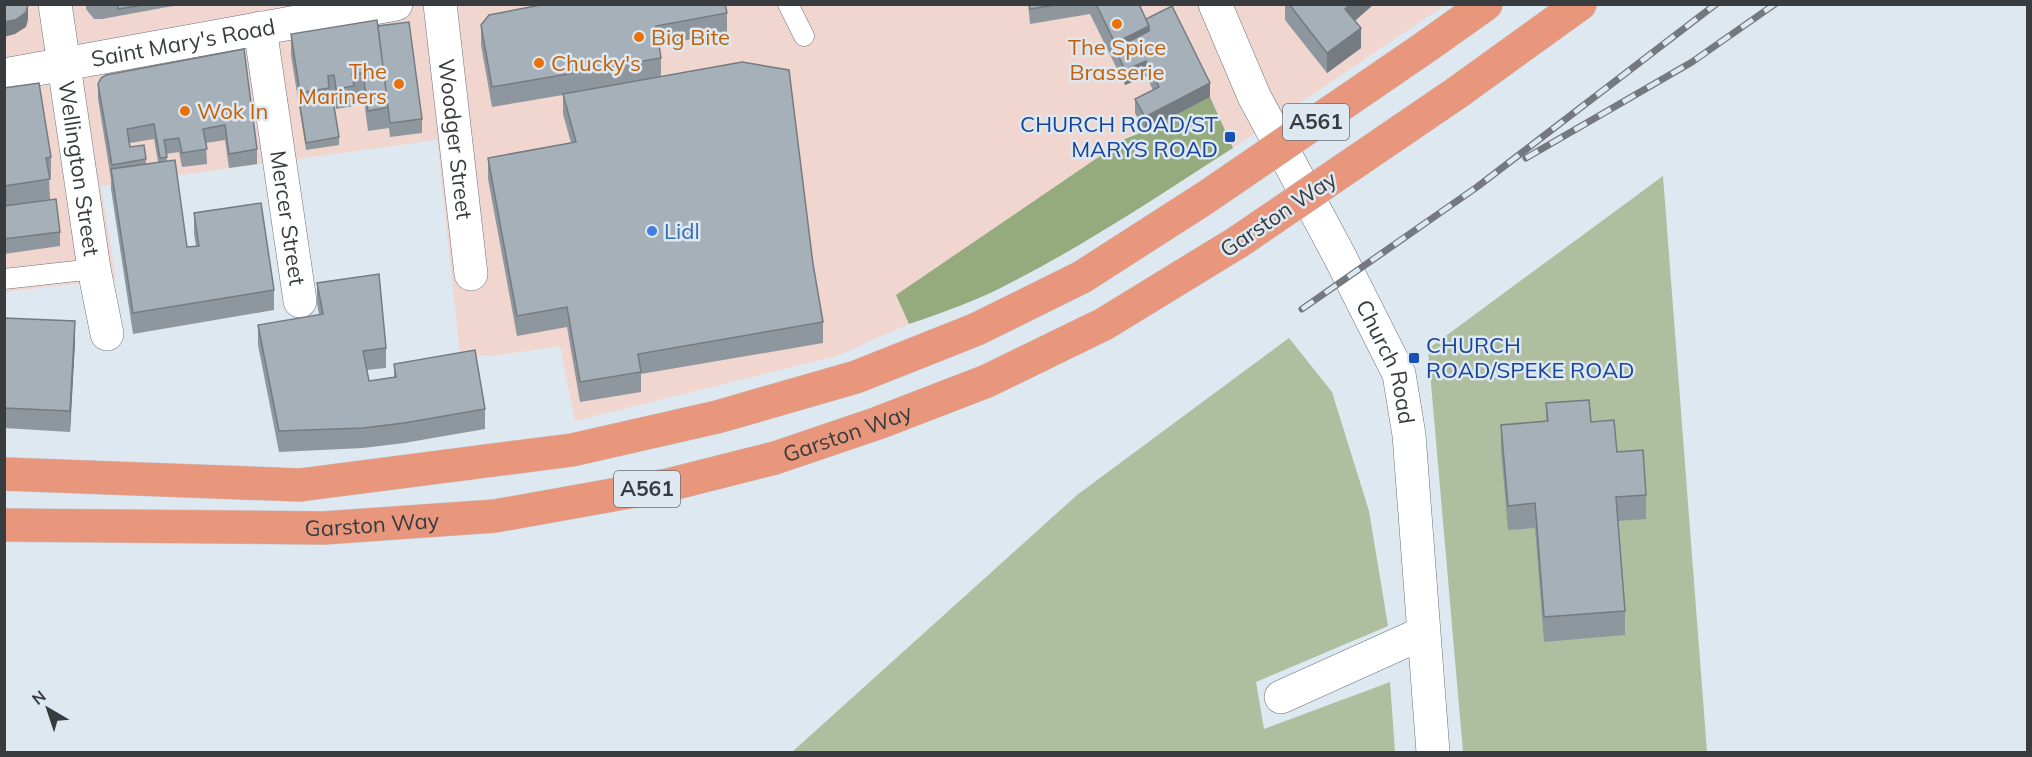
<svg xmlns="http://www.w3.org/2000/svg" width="2032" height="757" font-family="Mulish,sans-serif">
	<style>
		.commercial { fill: #f0d6cf }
		.green { fill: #aebe9f }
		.forest { fill: #95ab7e }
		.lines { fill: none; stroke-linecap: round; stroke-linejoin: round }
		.service-casing { stroke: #6a737b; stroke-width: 21 }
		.minor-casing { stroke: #6a737b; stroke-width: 34 }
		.trunk-casing { stroke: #c7c8c9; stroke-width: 34 }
		.service { stroke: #fff; stroke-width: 20 }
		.minor { stroke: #fff; stroke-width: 33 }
		.trunk { stroke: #e8967c; stroke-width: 33 }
		.rail-casing { stroke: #73797e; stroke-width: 7 }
		.rail { stroke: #dee8f1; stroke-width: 4.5; stroke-dasharray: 14; stroke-linecap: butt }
		.trunk-bridge-casing { stroke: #c7c8c9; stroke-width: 34; stroke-linecap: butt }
		.trunk-bridge { stroke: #e8967c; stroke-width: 33 }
		.wall { fill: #8f979e; fill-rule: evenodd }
		.shaded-wall { fill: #747b81 }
		.building { fill: #a6b0b8; stroke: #747b81; stroke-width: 1.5 }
		.food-dot { fill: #e8710a; stroke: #dee8f1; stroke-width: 2 }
		.transit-dot { fill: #1a4fb4; stroke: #dee8f1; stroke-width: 2 }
		.shop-dot { fill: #3f7fe0; stroke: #dee8f1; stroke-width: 2 }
		.labels { text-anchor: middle; stroke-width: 5; stroke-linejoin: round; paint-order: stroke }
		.shield { fill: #dee8f1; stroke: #6a7074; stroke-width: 1.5 }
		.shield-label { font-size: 21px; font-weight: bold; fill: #383c3f }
		.food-label { font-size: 22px; fill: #c56008; stroke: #dee8f1; text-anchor: start }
		.street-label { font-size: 22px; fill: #383c3f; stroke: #dee8f1 }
		.transit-label { font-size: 22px; fill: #164399; stroke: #dee8f1; text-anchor: end }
		.shop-label { font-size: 22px; fill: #366cbe; stroke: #dee8f1; text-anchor: start }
	</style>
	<rect width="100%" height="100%" fill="#dee8f1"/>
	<path class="commercial" d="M4,5H1445L1233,148L1210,97L1125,139L897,295L909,324L837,356L575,421L560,346L492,356L460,354L437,140L101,186L116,279L5,292Z"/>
	<g class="green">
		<path d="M1663,176L1707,752H1463L1428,349Z"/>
		<path d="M1289,338L1332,392L1369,511L1388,626L1256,682L1264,729L1390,682L1395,752H792L1077,495Z"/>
	</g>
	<path class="forest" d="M1210,97L1233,148C1161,194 1090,242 1014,281C981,299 945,312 909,324L896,295L1125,139L1145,131Z"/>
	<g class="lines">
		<g class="service-casing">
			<g id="service">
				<path d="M788,4L804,36"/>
				<path d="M4,279L94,269"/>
			</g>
		</g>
		<g class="minor-casing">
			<g id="minor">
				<path id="s1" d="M55,4L94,269L107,334"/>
				<path id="s2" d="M440,4L471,274"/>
				<path id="s3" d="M1215,4L1254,96L1340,257L1399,374L1409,435L1433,752"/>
				<path id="s4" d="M260,28L300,301"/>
				<path id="s5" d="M4,75L396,4"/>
				<path d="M1281,697L1423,633"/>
			</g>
		</g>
		<g class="trunk-casing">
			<g id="trunk">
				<path d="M1427,46L1486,4"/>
				<path d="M1458,92L1580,4"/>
				<path d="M4,474L300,485L572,450L717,417L856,377L977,329L1082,277L1205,198"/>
				<path id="s6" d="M4,525L323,528L495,516L668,485L775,458L878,423L987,381L1104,324L1238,242"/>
			</g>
		</g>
		<use href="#service" class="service"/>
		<use href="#minor" class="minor"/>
		<use href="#trunk" class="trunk"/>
		<g class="rail-casing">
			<g id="rail">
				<path d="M1526,158L1692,62L1775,4"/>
				<path d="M1302,309L1477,187L1716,4"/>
			</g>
		</g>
		<use href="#rail" class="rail"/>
		<g class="trunk-bridge-casing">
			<g id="trunk-bridge">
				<path d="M1205,198L1427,46"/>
				<path d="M1238,242L1458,92"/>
			</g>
		</g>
		<use href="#trunk-bridge" class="trunk-bridge"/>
	</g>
	<g class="wall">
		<path d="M86,4H184L102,19H94L86,9Z"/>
		<path d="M1028,4H1139L1146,19L1210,97L1145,131L1135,113V99L1153,90L1146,76L1125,85L1090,14L1030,24Z"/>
		<path d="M1285,4H1374L1355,21L1361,48L1327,73L1285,20Z"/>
		<path d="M727,13V33L659,45L661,58V76L813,264L823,322V343L641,374V392L580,402L567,327L517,336L488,179V158L571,143L563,114V95L492,107L481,45V25Z"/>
		<path d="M378,26L422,119V133L390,137L389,128L368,131L363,93L354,95V106L336,109L334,95L329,96V101L339,137V145L306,150L291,55V34Z"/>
		<path d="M244,49L257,149V164L229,168L225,140L206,143L207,164L182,167L179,152L166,154L167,161L187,247L196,246L194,234V213L274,290V310L133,334L111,189V179L98,99V84ZM154,139L158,162L146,164V159L130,147V143Z"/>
		<path d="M4,88L51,157V177H49L50,199L60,232V246L4,254Z"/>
		<path d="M317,283L386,348V368L367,370L369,381L394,377V364L485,409V429L404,443L363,448L279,452L258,345V325L319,315L317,303Z"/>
		<path d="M4,318L75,342L70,432L4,428Z"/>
		<path d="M1546,403L1591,422L1617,452L1646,495V519L1618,521L1625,611V635L1544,642L1535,528L1508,530L1501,450V425L1546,422Z"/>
	</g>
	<g class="shaded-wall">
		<path d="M1350,4H1374L1345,29V9Z"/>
		<path d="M28,5V20L26,27L15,34L4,37V22Z"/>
		<path d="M1149,26V46L1115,49V43Z"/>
		<path d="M1361,28V48L1327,73V53Z"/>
		<path d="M1146,61V76L1125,85V70Z"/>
		<path d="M1210,83V97L1145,131V117Z"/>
		<path d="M75,321V342L70,432V411Z"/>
	</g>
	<g class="building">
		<path d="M4,4H28V5L26,12L21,16L15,20L4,22Z"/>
		<path d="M118,4H137V6L118,9Z"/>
		<path d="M546,4H725L727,13L656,26L661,58L492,87L481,25L489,15Z"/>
		<path d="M1030,4H1061L1030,9Z"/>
		<path d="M1096,4H1139L1149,26L1115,43Z"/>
		<path d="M1289,4H1350L1345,9L1361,28L1327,53Z"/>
		<path d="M1172,6L1210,83L1145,117L1135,99L1159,87L1146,61L1125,70L1115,49L1149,31V26L1146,19Z"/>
		<path d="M377,20L389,107L368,111L363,73L352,74L354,86L336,89L334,75L328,76L329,88L300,93L291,34Z"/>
		<path d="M409,22L422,119L390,123L378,26Z"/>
		<path d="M244,49L257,149L229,154L225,125L203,129L207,149L182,153L179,138L164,140L167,157L160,158L154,124L127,129L130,147L144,145L146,159L112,165L98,84L101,78L106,75Z"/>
		<path d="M742,62L789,70L813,264L823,322L638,354L641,372L580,382L567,307L517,316L488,158L576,142L563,94Z"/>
		<path d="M39,83L51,157L46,158L50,179L5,186L6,200H4V88Z"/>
		<path d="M333,100L339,137L306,143L300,106Z"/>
		<path d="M175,160L187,247L199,246L194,213L261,203L274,290L133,313L111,169Z"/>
		<path d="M56,199L60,232L4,239V206Z"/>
		<path d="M379,274L386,348L363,351L369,381L396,377L394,364L475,350L485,409L404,423L363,428L279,431L258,325L323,314L317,283Z"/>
		<path d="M4,318L75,321L70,411L4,408Z"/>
		<path d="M1589,400L1591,422L1614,420L1617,452L1643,450L1646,495L1616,497L1625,611L1544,617L1535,503L1508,506L1501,425L1548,421L1546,403Z"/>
	</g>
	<g class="food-dot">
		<circle cx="1117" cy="24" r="6"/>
		<circle cx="639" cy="37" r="6"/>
		<circle cx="539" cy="63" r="6"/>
		<circle cx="399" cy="84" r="6"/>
		<circle cx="185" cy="111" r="6"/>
	</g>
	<g class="transit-dot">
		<rect x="1224" y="131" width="12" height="12" rx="3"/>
		<rect x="1408" y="352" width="12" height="12" rx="3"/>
	</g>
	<circle class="shop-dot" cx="652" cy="231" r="6"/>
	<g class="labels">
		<g class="shield">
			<rect x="1283" y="104" width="66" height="36" rx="4.5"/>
			<rect x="614" y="471" width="66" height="36" rx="4.5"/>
		</g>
		<g class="shield-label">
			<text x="1316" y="129">A561</text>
			<text x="647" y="496">A561</text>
		</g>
		<g class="food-label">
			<text x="651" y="45">Big Bite</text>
			<text x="1117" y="55" text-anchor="middle">The Spice<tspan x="1117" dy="25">Brasserie</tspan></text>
			<text x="551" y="71">Chucky's</text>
			<text x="387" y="79" text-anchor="end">The<tspan x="387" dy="25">Mariners</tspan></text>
			<text x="197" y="119">Wok In</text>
		</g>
		<g class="street-label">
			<text dy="8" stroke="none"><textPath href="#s5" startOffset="182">Saint Mary's Road</textPath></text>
			<text dy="8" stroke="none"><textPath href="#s2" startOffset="136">Woodger Street</textPath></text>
			<text dy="8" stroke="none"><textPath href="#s1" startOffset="166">Wellington Street</textPath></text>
			<text transform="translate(1278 214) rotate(-34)" y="8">Garston Way</text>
			<text dy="8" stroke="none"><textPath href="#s4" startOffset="192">Mercer Street</textPath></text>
			<text dy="8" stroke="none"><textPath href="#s3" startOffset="398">Church Road</textPath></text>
			<text dy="8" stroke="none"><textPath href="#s6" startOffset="854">Garston Way</textPath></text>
			<text dy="8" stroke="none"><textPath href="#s6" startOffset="368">Garston Way</textPath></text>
		</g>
		<g class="transit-label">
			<text x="1218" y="132">CHURCH ROAD/ST<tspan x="1218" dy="25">MARYS ROAD</tspan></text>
			<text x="1426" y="353" text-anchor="start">CHURCH<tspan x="1426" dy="25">ROAD/SPEKE ROAD</tspan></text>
		</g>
		<g class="shop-label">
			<text x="664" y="239">Lidl</text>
		</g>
	</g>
	<rect width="2032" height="757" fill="none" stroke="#383c3f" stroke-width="12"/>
	<g transform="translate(48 709) rotate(321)" stroke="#dee8f1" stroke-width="4.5" paint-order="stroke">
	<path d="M0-4.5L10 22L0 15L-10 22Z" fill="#383c3f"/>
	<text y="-9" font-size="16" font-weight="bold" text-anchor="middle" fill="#383c3f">N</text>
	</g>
</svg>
